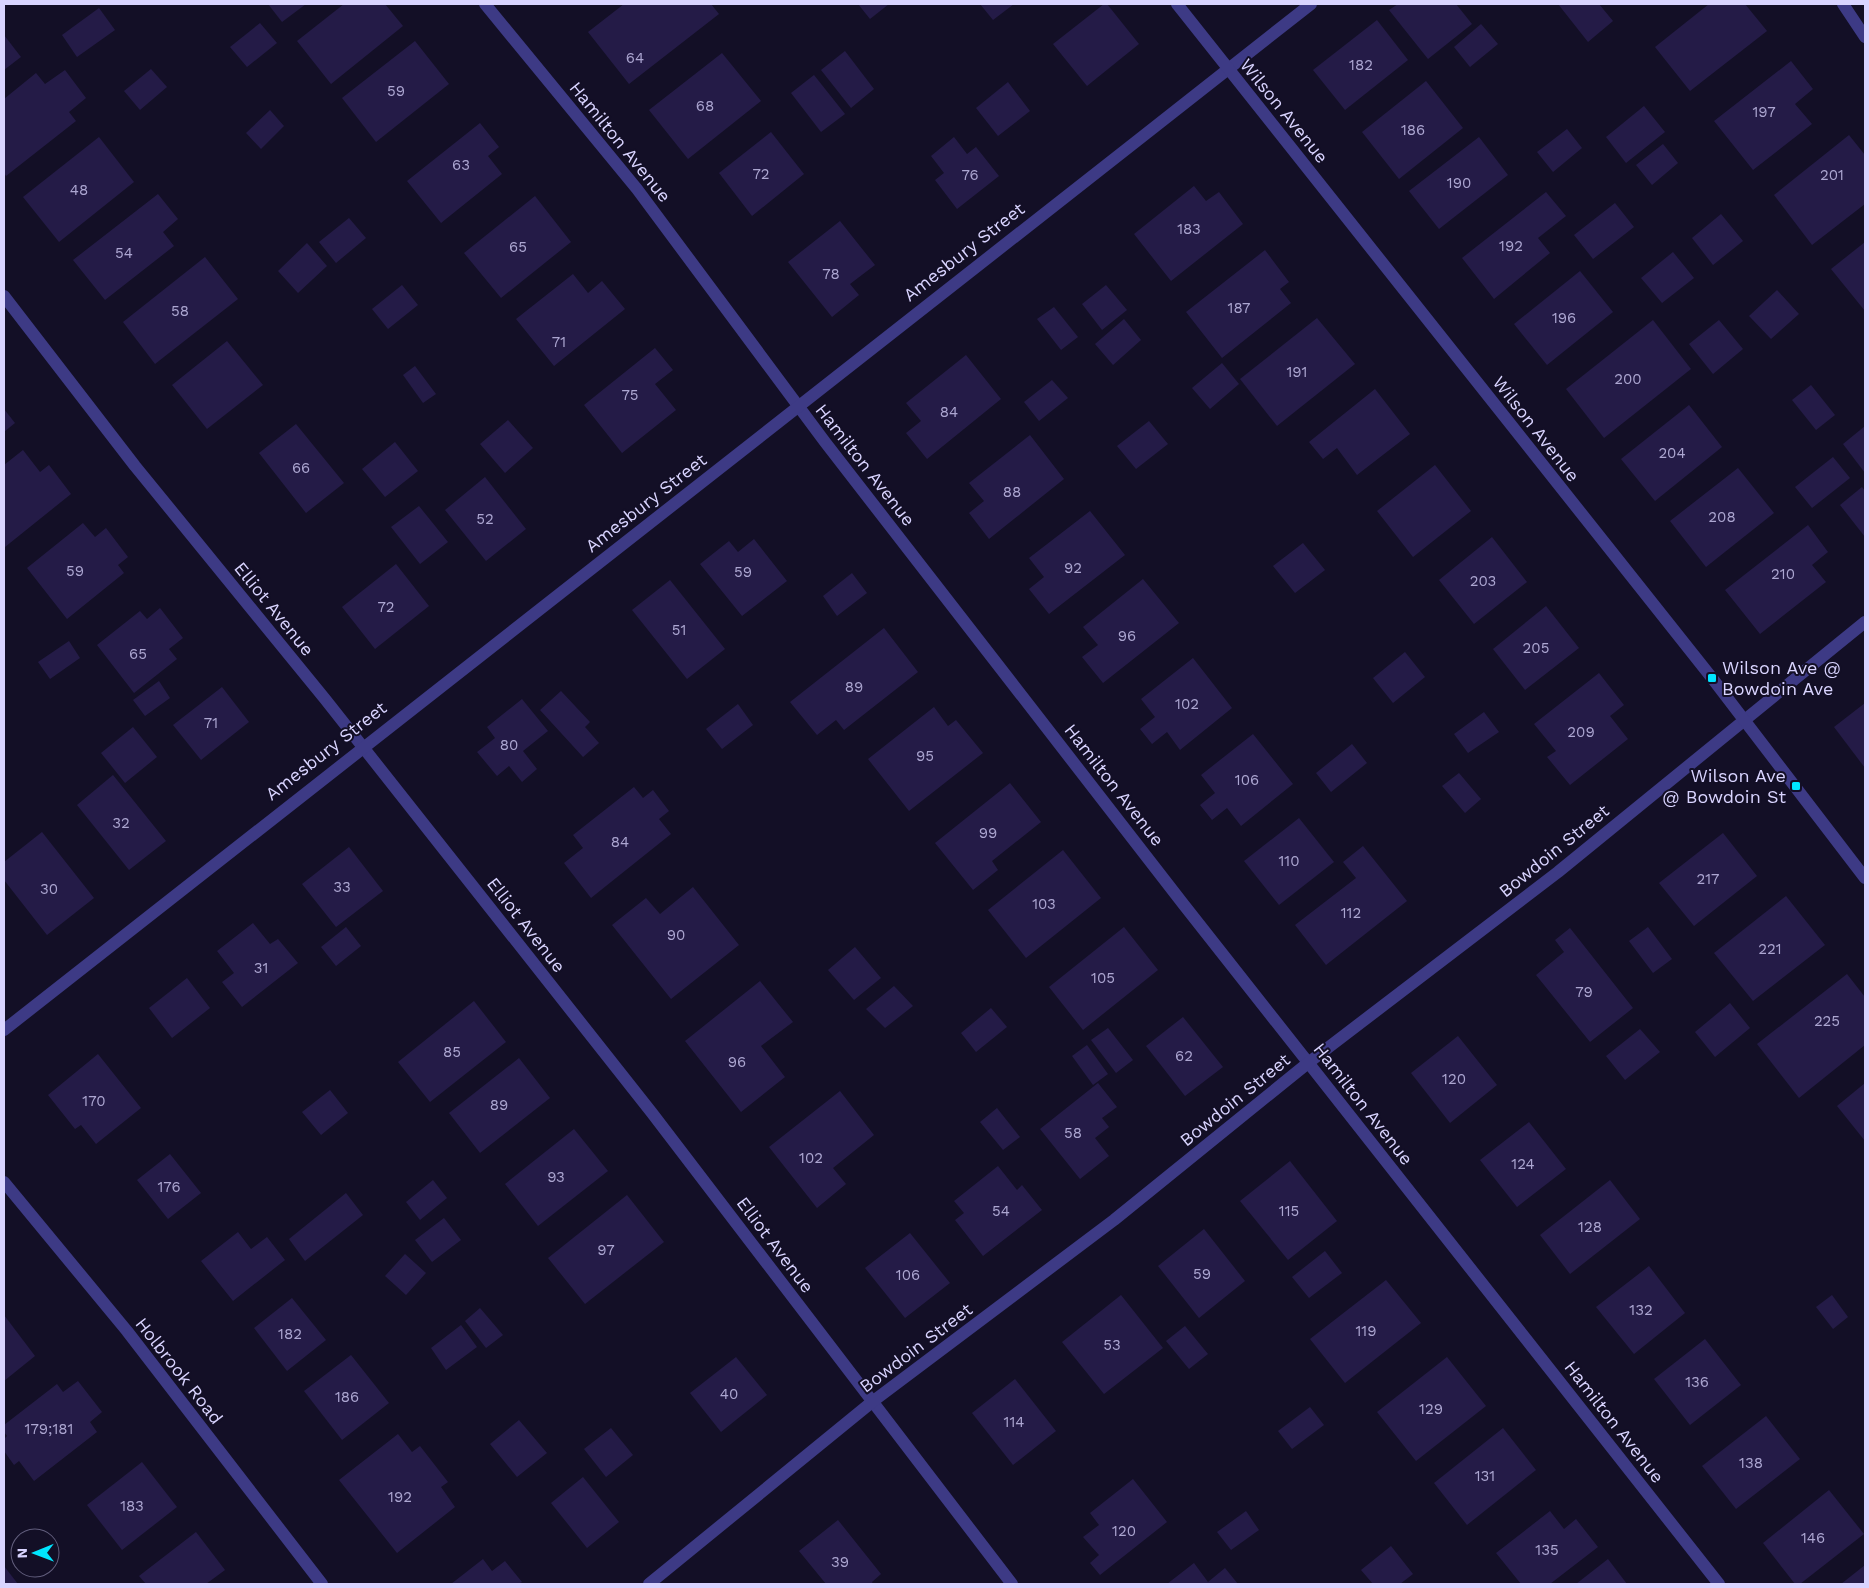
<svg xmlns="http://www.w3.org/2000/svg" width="1869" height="1588" font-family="'Work Sans',sans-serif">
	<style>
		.building { fill: #241b47 }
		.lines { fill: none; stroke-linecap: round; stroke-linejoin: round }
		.minor { stroke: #3d3a85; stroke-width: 12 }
		.tertiary { stroke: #3d3a85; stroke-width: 12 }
		.poi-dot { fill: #00e5ff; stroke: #130f26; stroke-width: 2 }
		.labels { text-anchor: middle; stroke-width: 4; stroke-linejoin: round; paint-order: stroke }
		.number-label { font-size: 15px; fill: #aca6d1 }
		.street-label { font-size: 18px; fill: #d9d4ff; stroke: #130f26 }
		.poi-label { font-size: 18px; fill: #d9d4ff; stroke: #130f26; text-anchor: start }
	</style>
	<rect width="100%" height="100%" fill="#130f26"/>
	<g class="building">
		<path d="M268,4H306L282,22Z"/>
		<path d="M344,4H385L403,26L331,84L297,41Z"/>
		<path d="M624,4H711L719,14L629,84L588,32Z"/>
		<path d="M858,4H889L870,19Z"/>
		<path d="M980,4H1014L993,20Z"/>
		<path d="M1104,4H1107L1139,44L1087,86L1053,44Z"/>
		<path d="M1398,4H1456L1472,24L1428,59L1389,10Z"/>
		<path d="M1558,4H1599L1613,21L1588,42Z"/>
		<path d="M1709,4H1745L1767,31L1690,91L1655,47Z"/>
		<path d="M99,8L115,30L77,57L62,35Z"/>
		<path d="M1377,20L1408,60L1345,110L1313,70Z"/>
		<path d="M260,23L277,43L247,67L230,47Z"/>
		<path d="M1481,24L1498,44L1470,67L1454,47Z"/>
		<path d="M4,35L21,57L4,70Z"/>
		<path d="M415,41L449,84L376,142L342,98Z"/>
		<path d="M845,51L874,89L851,108L821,70Z"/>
		<path d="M722,53L761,101L688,159L649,110Z"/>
		<path d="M1791,61L1813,89L1795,104L1812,124L1753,170L1714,121Z"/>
		<path d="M151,69L167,87L140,110L124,91Z"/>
		<path d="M65,70L86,98L69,112L76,121L6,176L4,173V99L36,73L45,84Z"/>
		<path d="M814,75L845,114L821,132L791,93Z"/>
		<path d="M1426,81L1463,128L1399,179L1362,132Z"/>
		<path d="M1008,82L1030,111L998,136L976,108Z"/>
		<path d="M1644,106L1665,132L1626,163L1606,137Z"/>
		<path d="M270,110L284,126L261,149L246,133Z"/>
		<path d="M480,123L499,147L488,156L502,174L441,223L407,181Z"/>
		<path d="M1567,129L1582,148L1553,172L1537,152Z"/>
		<path d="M771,132L804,174L752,216L719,173Z"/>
		<path d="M1849,135L1865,155V204L1812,245L1774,195Z"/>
		<path d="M99,137L134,182L59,242L23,197Z"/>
		<path d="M954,137L967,154L976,147L999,176L957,209L935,180L944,173L931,156Z"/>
		<path d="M1479,137L1508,175L1439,229L1409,191Z"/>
		<path d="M1663,144L1678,163L1652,185L1636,165Z"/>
		<path d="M1194,186L1206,201L1219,192L1243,224L1171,281L1134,234Z"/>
		<path d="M1546,192L1566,216L1538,238L1550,253L1494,299L1462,258Z"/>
		<path d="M158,194L178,219L163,232L174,246L105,300L73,260Z"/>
		<path d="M535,196L571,242L501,298L464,253Z"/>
		<path d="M1615,203L1634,227L1593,259L1574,235Z"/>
		<path d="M1721,214L1743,241L1713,265L1692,238Z"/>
		<path d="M349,218L366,238L336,263L319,242Z"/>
		<path d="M840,221L875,265L850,284L859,295L832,317L788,262Z"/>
		<path d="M1865,242V311L1831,269Z"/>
		<path d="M307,243L327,266L298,293L278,271Z"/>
		<path d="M1265,250L1289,282L1280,289L1291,303L1222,358L1186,312Z"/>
		<path d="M1673,252L1694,278L1662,303L1641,278Z"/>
		<path d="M205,257L238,299L155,364L123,322Z"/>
		<path d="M1580,271L1613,312L1547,365L1514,324Z"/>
		<path d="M573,274L588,293L602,281L625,309L554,366L516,319Z"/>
		<path d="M402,285L418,305L388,329L372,309Z"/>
		<path d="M1106,285L1127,310L1102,330L1082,304Z"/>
		<path d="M1777,290L1799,314L1771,339L1749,316Z"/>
		<path d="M1054,307L1078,337L1061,350L1037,319Z"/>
		<path d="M1317,318L1355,364L1277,426L1240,379Z"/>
		<path d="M1124,319L1141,340L1113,365L1095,344Z"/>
		<path d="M1653,320L1691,369L1604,438L1566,389Z"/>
		<path d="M1719,320L1743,349L1713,374L1689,344Z"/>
		<path d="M227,341L263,385L207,429L172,385Z"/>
		<path d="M655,348L673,370L655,384L676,410L622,453L584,405Z"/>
		<path d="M966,355L1001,399L927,459L906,433L921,421L906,403Z"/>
		<path d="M1222,363L1239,384L1210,409L1192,388Z"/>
		<path d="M415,366L436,394L423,403L403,375Z"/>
		<path d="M1052,380L1068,398L1039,421L1024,402Z"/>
		<path d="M1811,385L1835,415L1816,430L1792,400Z"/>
		<path d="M1375,389L1410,434L1357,475L1337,448L1323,459L1309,442Z"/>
		<path d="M1689,405L1722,447L1655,501L1621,459Z"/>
		<path d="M4,409L15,423L4,432Z"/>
		<path d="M508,420L533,448L505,473L480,444Z"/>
		<path d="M1149,421L1168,444L1136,469L1117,446Z"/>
		<path d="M296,424L344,483L306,513L259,453Z"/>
		<path d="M1865,426V473L1843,444Z"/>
		<path d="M1030,435L1064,479L989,539L969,513L984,501L969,483Z"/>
		<path d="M395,442L418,471L385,497L362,469Z"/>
		<path d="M23,450L40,472L49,465L71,494L5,547L4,465Z"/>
		<path d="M1833,457L1850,478L1812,508L1795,487Z"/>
		<path d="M1435,465L1471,511L1413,557L1377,511Z"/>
		<path d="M1738,468L1774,513L1706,567L1670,521Z"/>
		<path d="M485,477L526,529L486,561L445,510Z"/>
		<path d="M1862,487L1865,491V537L1840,505Z"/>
		<path d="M419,506L448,542L420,564L391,527Z"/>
		<path d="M1090,511L1125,555L1049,614L1029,589L1044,577L1029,558Z"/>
		<path d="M83,523L95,537L106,528L128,557L118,565L124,573L67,619L27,568Z"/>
		<path d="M1808,525L1828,552L1812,565L1826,582L1760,634L1725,590Z"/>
		<path d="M1492,537L1527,582L1474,624L1439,580Z"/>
		<path d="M754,539L787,581L742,616L700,564L729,541L738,552Z"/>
		<path d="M1303,543L1325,570L1295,593L1273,566Z"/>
		<path d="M396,564L429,606L375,649L342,607Z"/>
		<path d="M852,573L867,593L837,616L823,596Z"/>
		<path d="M1143,579L1179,623L1103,683L1082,657L1098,645L1083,627Z"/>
		<path d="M670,580L725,649L687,679L632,610Z"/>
		<path d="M1546,606L1579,648L1525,690L1493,649Z"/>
		<path d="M160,608L183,638L169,649L177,659L134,693L97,645L140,611L147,619Z"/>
		<path d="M884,628L918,672L844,730L836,720L817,735L790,702Z"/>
		<path d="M69,641L80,658L50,679L38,662Z"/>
		<path d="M1405,652L1425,677L1393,703L1373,678Z"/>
		<path d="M1193,658L1232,708L1180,750L1167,732L1152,744L1140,729L1155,717L1141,699Z"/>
		<path d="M1599,673L1624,705L1610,716L1628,739L1570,785L1547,757L1556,751L1534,724Z"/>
		<path d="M159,681L170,698L145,716L133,700Z"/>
		<path d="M222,687L249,722L201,760L173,725Z"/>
		<path d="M561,691L590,722L585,727L599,743L583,757L540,710Z"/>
		<path d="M522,699L548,731L523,751L537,769L522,782L509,766L497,776L477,752L495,738L487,727Z"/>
		<path d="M1865,703V768L1834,727Z"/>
		<path d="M738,704L753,725L722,749L706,729Z"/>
		<path d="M934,707L948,726L956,720L983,753L909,811L868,759Z"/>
		<path d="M1484,712L1499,732L1468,753L1454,734Z"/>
		<path d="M133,727L157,757L125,783L101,753Z"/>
		<path d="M1253,734L1293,784L1241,826L1227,808L1212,820L1200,805L1215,793L1201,775Z"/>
		<path d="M1352,744L1367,763L1331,792L1316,773Z"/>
		<path d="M1459,773L1481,799L1465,813L1442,786Z"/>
		<path d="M113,775L166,841L129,870L77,805Z"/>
		<path d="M1010,783L1041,822L992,861L998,870L973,890L935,843Z"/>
		<path d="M634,787L643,798L653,790L669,811L659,819L671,834L591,898L564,863L583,848L573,835Z"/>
		<path d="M1299,818L1334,862L1279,905L1244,861Z"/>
		<path d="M42,832L94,898L47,935L4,880V862Z"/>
		<path d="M1723,833L1757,876L1694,926L1659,883Z"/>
		<path d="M1363,846L1407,901L1326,965L1295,925L1356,878L1343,862Z"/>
		<path d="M349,847L383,891L336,927L302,884Z"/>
		<path d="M1063,850L1101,898L1026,958L988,910Z"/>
		<path d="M693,887L739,945L671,999L612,925L646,898L660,914Z"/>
		<path d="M1786,896L1825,945L1753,1001L1714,953Z"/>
		<path d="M253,923L270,944L278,939L298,963L242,1007L222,982L234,973L217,951Z"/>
		<path d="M346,927L361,946L336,966L321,947Z"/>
		<path d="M1124,927L1158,970L1083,1030L1049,987Z"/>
		<path d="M1648,927L1672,959L1653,973L1629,941Z"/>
		<path d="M1570,928L1633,1008L1590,1042L1536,975L1564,952L1555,940Z"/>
		<path d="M855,947L881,978L854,1000L828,970Z"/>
		<path d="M1847,974L1865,997V1045L1799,1098L1757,1044Z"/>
		<path d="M187,978L210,1008L172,1038L149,1008Z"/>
		<path d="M760,981L793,1022L761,1046L785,1077L741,1112L685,1041Z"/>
		<path d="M894,986L913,1006L885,1028L866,1009Z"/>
		<path d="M474,1001L506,1042L430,1102L398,1062Z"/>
		<path d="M1730,1003L1750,1028L1715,1057L1695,1032Z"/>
		<path d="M991,1008L1007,1027L976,1052L961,1033Z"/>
		<path d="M1183,1017L1223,1067L1185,1096L1146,1046Z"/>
		<path d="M1108,1028L1133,1060L1116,1073L1091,1040Z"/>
		<path d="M1640,1029L1660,1052L1625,1080L1606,1056Z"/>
		<path d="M1458,1036L1497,1085L1450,1123L1411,1073Z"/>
		<path d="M1087,1045L1108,1074L1093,1085L1072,1056Z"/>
		<path d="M98,1054L141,1108L96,1144L81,1125L75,1129L48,1095Z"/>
		<path d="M519,1058L550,1098L480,1153L449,1113Z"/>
		<path d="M1098,1083L1117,1107L1102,1118L1109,1127L1095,1138L1109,1156L1080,1179L1040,1129Z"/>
		<path d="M1865,1083V1141L1837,1106Z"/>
		<path d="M330,1090L348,1113L321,1135L302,1112Z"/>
		<path d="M840,1091L874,1135L833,1168L846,1184L817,1208L769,1147Z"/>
		<path d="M997,1108L1020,1137L1003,1150L980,1122Z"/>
		<path d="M1529,1122L1566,1169L1517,1207L1480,1160Z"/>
		<path d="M574,1129L608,1171L538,1226L505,1184Z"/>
		<path d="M170,1154L201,1193L168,1219L137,1180Z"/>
		<path d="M1290,1161L1337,1221L1288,1260L1240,1201Z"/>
		<path d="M998,1166L1017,1190L1022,1185L1042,1210L983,1256L955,1220L964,1213L954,1201Z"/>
		<path d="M433,1180L447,1198L420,1220L406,1202Z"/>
		<path d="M1610,1180L1640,1219L1570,1274L1540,1235Z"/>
		<path d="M346,1193L363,1215L305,1261L289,1239Z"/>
		<path d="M627,1195L664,1242L585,1304L548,1258Z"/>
		<path d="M444,1218L461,1240L432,1262L415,1240Z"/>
		<path d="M1204,1229L1245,1281L1199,1318L1158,1266Z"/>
		<path d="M238,1232L251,1249L267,1237L285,1260L233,1301L201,1261Z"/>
		<path d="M910,1233L950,1283L905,1318L865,1268Z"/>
		<path d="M1325,1251L1342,1273L1309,1298L1292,1277Z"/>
		<path d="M405,1254L426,1273L406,1295L385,1276Z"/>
		<path d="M1649,1266L1685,1313L1634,1354L1596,1307Z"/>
		<path d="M1386,1280L1421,1323L1345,1383L1310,1339Z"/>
		<path d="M1121,1295L1163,1348L1104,1394L1062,1342Z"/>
		<path d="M1832,1295L1848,1317L1833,1329L1816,1307Z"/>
		<path d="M292,1298L326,1340L287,1371L254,1328Z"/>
		<path d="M480,1308L503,1335L486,1348L465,1321Z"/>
		<path d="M4,1315L35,1356L4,1381Z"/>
		<path d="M461,1325L477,1347L446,1370L431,1348Z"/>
		<path d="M1185,1326L1208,1354L1189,1369L1166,1341Z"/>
		<path d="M1705,1339L1741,1385L1690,1425L1654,1379Z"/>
		<path d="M351,1355L389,1403L342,1440L304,1391Z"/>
		<path d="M736,1357L767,1395L721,1432L690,1393Z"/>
		<path d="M1447,1357L1486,1406L1416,1461L1377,1412Z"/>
		<path d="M1015,1379L1056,1431L1013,1465L972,1413Z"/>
		<path d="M78,1381L102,1412L90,1422L97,1432L34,1481L19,1461L14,1465L4,1451V1439L7,1436L4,1432V1425L57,1384L63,1392Z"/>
		<path d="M1310,1407L1324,1425L1292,1449L1278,1431Z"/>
		<path d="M1766,1416L1800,1459L1736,1509L1702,1466Z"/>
		<path d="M519,1420L547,1453L517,1477L490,1444Z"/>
		<path d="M611,1428L633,1455L606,1477L584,1449Z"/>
		<path d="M1503,1428L1536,1470L1467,1525L1434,1483Z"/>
		<path d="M398,1434L412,1452L420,1446L448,1482L441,1487L455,1507L397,1553L339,1480Z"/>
		<path d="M142,1462L177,1507L122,1550L87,1505Z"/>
		<path d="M583,1477L619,1522L587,1548L551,1503Z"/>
		<path d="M1133,1479L1167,1522L1100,1575L1090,1563L1099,1555L1083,1537L1099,1525L1090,1513Z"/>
		<path d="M1829,1490L1864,1534L1800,1584H1795L1763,1543Z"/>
		<path d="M1246,1511L1259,1530L1231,1550L1217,1532Z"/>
		<path d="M1550,1511L1564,1529L1576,1519L1598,1547L1550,1584H1521L1496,1553Z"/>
		<path d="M838,1520L881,1574L872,1582L873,1584H826L799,1551Z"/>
		<path d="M196,1532L225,1570L206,1584H146L139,1576Z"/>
		<path d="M1391,1546L1413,1574L1400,1584H1373L1361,1570Z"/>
		<path d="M483,1559L492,1571L505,1561L522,1582L518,1584H451Z"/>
		<path d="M1608,1559L1627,1584H1576Z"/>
		<path d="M1194,1563L1208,1582L1225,1568L1238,1584H1167Z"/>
		<path d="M1865,1565V1584H1841Z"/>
		<path d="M4,1566L18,1584H4Z"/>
	</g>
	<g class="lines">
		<g class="minor">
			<path d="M485,4L637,189L825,442L1184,905L1719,1584"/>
			<path d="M1843,4L1865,37"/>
			<path d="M4,296L135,466L325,699L652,1113L1012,1584"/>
			<path d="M4,1030C437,685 876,347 1311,4"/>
			<path d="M4,1182L127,1331L322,1584"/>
			<path d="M649,1584L872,1402L1114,1220L1308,1063L1558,872L1865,622"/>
		</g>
		<path class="tertiary" d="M1177,4L1712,678L1865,878"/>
	</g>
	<g class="poi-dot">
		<rect x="1707" y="673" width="10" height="10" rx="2.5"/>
		<rect x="1791" y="781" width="10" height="10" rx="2.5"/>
	</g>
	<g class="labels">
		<g class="number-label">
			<text x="635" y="63">64</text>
			<text x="1361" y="70">182</text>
			<text x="396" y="96">59</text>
			<text x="705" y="111">68</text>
			<text x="1764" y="117">197</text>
			<text x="1413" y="135">186</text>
			<text x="461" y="170">63</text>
			<text x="761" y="179">72</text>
			<text x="970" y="180">76</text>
			<text x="1832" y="180">201</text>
			<text x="1459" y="188">190</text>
			<text x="79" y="195">48</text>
			<text x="1189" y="234">183</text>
			<text x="1511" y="251">192</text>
			<text x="518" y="252">65</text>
			<text x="124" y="258">54</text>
			<text x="831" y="279">78</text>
			<text x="1239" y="313">187</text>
			<text x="180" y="316">58</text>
			<text x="1564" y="323">196</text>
			<text x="559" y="347">71</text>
			<text x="1297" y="377">191</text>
			<text x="1628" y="384">200</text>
			<text x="630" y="400">75</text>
			<text x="949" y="417">84</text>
			<text x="1672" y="458">204</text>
			<text x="301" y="473">66</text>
			<text x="1012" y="497">88</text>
			<text x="1722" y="522">208</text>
			<text x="485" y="524">52</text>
			<text x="1073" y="573">92</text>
			<text x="75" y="576">59</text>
			<text x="743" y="577">59</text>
			<text x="1783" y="579">210</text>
			<text x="1483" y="586">203</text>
			<text x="386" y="612">72</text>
			<text x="679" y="635">51</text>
			<text x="1127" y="641">96</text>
			<text x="1536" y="653">205</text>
			<text x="138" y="659">65</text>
			<text x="854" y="692">89</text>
			<text x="1187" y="709">102</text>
			<text x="211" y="728">71</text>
			<text x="1581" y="737">209</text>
			<text x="509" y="750">80</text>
			<text x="925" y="761">95</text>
			<text x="1247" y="785">106</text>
			<text x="121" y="828">32</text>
			<text x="988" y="838">99</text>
			<text x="620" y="847">84</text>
			<text x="1289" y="866">110</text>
			<text x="1708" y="884">217</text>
			<text x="342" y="892">33</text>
			<text x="49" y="894">30</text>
			<text x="1044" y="909">103</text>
			<text x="1351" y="918">112</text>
			<text x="676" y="940">90</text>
			<text x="1770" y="954">221</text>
			<text x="261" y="973">31</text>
			<text x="1103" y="983">105</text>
			<text x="1584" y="997">79</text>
			<text x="1827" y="1026">225</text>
			<text x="452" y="1057">85</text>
			<text x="1184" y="1061">62</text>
			<text x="737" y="1067">96</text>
			<text x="1454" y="1084">120</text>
			<text x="94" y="1106">170</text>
			<text x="499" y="1110">89</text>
			<text x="1073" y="1138">58</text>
			<text x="811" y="1163">102</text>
			<text x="1523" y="1169">124</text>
			<text x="556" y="1182">93</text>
			<text x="169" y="1192">176</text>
			<text x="1001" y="1216">54</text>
			<text x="1289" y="1216">115</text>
			<text x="1590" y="1232">128</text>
			<text x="606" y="1255">97</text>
			<text x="1202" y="1279">59</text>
			<text x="908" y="1280">106</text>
			<text x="1641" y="1315">132</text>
			<text x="1366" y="1336">119</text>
			<text x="290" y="1339">182</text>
			<text x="1112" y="1350">53</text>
			<text x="1697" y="1387">136</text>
			<text x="729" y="1399">40</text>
			<text x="347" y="1402">186</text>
			<text x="1431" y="1414">129</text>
			<text x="1014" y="1427">114</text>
			<text x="49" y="1434">179;181</text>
			<text x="1751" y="1468">138</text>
			<text x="1485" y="1481">131</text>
			<text x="400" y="1502">192</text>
			<text x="132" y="1511">183</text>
			<text x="1124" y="1536">120</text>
			<text x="1813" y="1543">146</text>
			<text x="1547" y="1555">135</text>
			<text x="840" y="1567">39</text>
		</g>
		<g class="street-label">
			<text transform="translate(1284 111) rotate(51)" y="6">Wilson Avenue</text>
			<text transform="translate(620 142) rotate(51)" y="6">Hamilton Avenue</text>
			<text transform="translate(964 252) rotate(-38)" y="6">Amesbury Street</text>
			<text transform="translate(1536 429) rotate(52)" y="6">Wilson Avenue</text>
			<text transform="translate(865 465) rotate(52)" y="6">Hamilton Avenue</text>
			<text transform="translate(646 503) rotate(-38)" y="6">Amesbury Street</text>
			<text transform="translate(274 609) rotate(51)" y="6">Elliot Avenue</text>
			<text transform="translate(326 751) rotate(-38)" y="6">Amesbury Street</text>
			<text transform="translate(1114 785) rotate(52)" y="6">Hamilton Avenue</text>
			<text transform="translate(1554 851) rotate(-39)" y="6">Bowdoin Street</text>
			<text transform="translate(526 925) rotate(52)" y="6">Elliot Avenue</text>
			<text transform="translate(1235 1100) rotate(-39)" y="6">Bowdoin Street</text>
			<text transform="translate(1363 1104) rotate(52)" y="6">Hamilton Avenue</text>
			<text transform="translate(775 1245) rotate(53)" y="6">Elliot Avenue</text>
			<text transform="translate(916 1348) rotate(-37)" y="6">Bowdoin Street</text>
			<text transform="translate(179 1371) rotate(52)" y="6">Holbrook Road</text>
			<text transform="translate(1614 1422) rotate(52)" y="6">Hamilton Avenue</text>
		</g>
		<g class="poi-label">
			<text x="1722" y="674">Wilson Ave @<tspan x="1722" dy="21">Bowdoin Ave</tspan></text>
			<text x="1786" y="782" text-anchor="end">Wilson Ave<tspan x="1786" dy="21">@ Bowdoin St</tspan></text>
		</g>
	</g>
	<rect width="1869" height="1588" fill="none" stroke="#d9d4ff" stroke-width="10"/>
	<g transform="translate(35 1553) rotate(269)"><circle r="24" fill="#130f26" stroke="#625e7d"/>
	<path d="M0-4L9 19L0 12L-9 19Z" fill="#00e5ff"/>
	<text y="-8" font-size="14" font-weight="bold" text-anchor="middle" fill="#d9d4ff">N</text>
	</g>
</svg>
